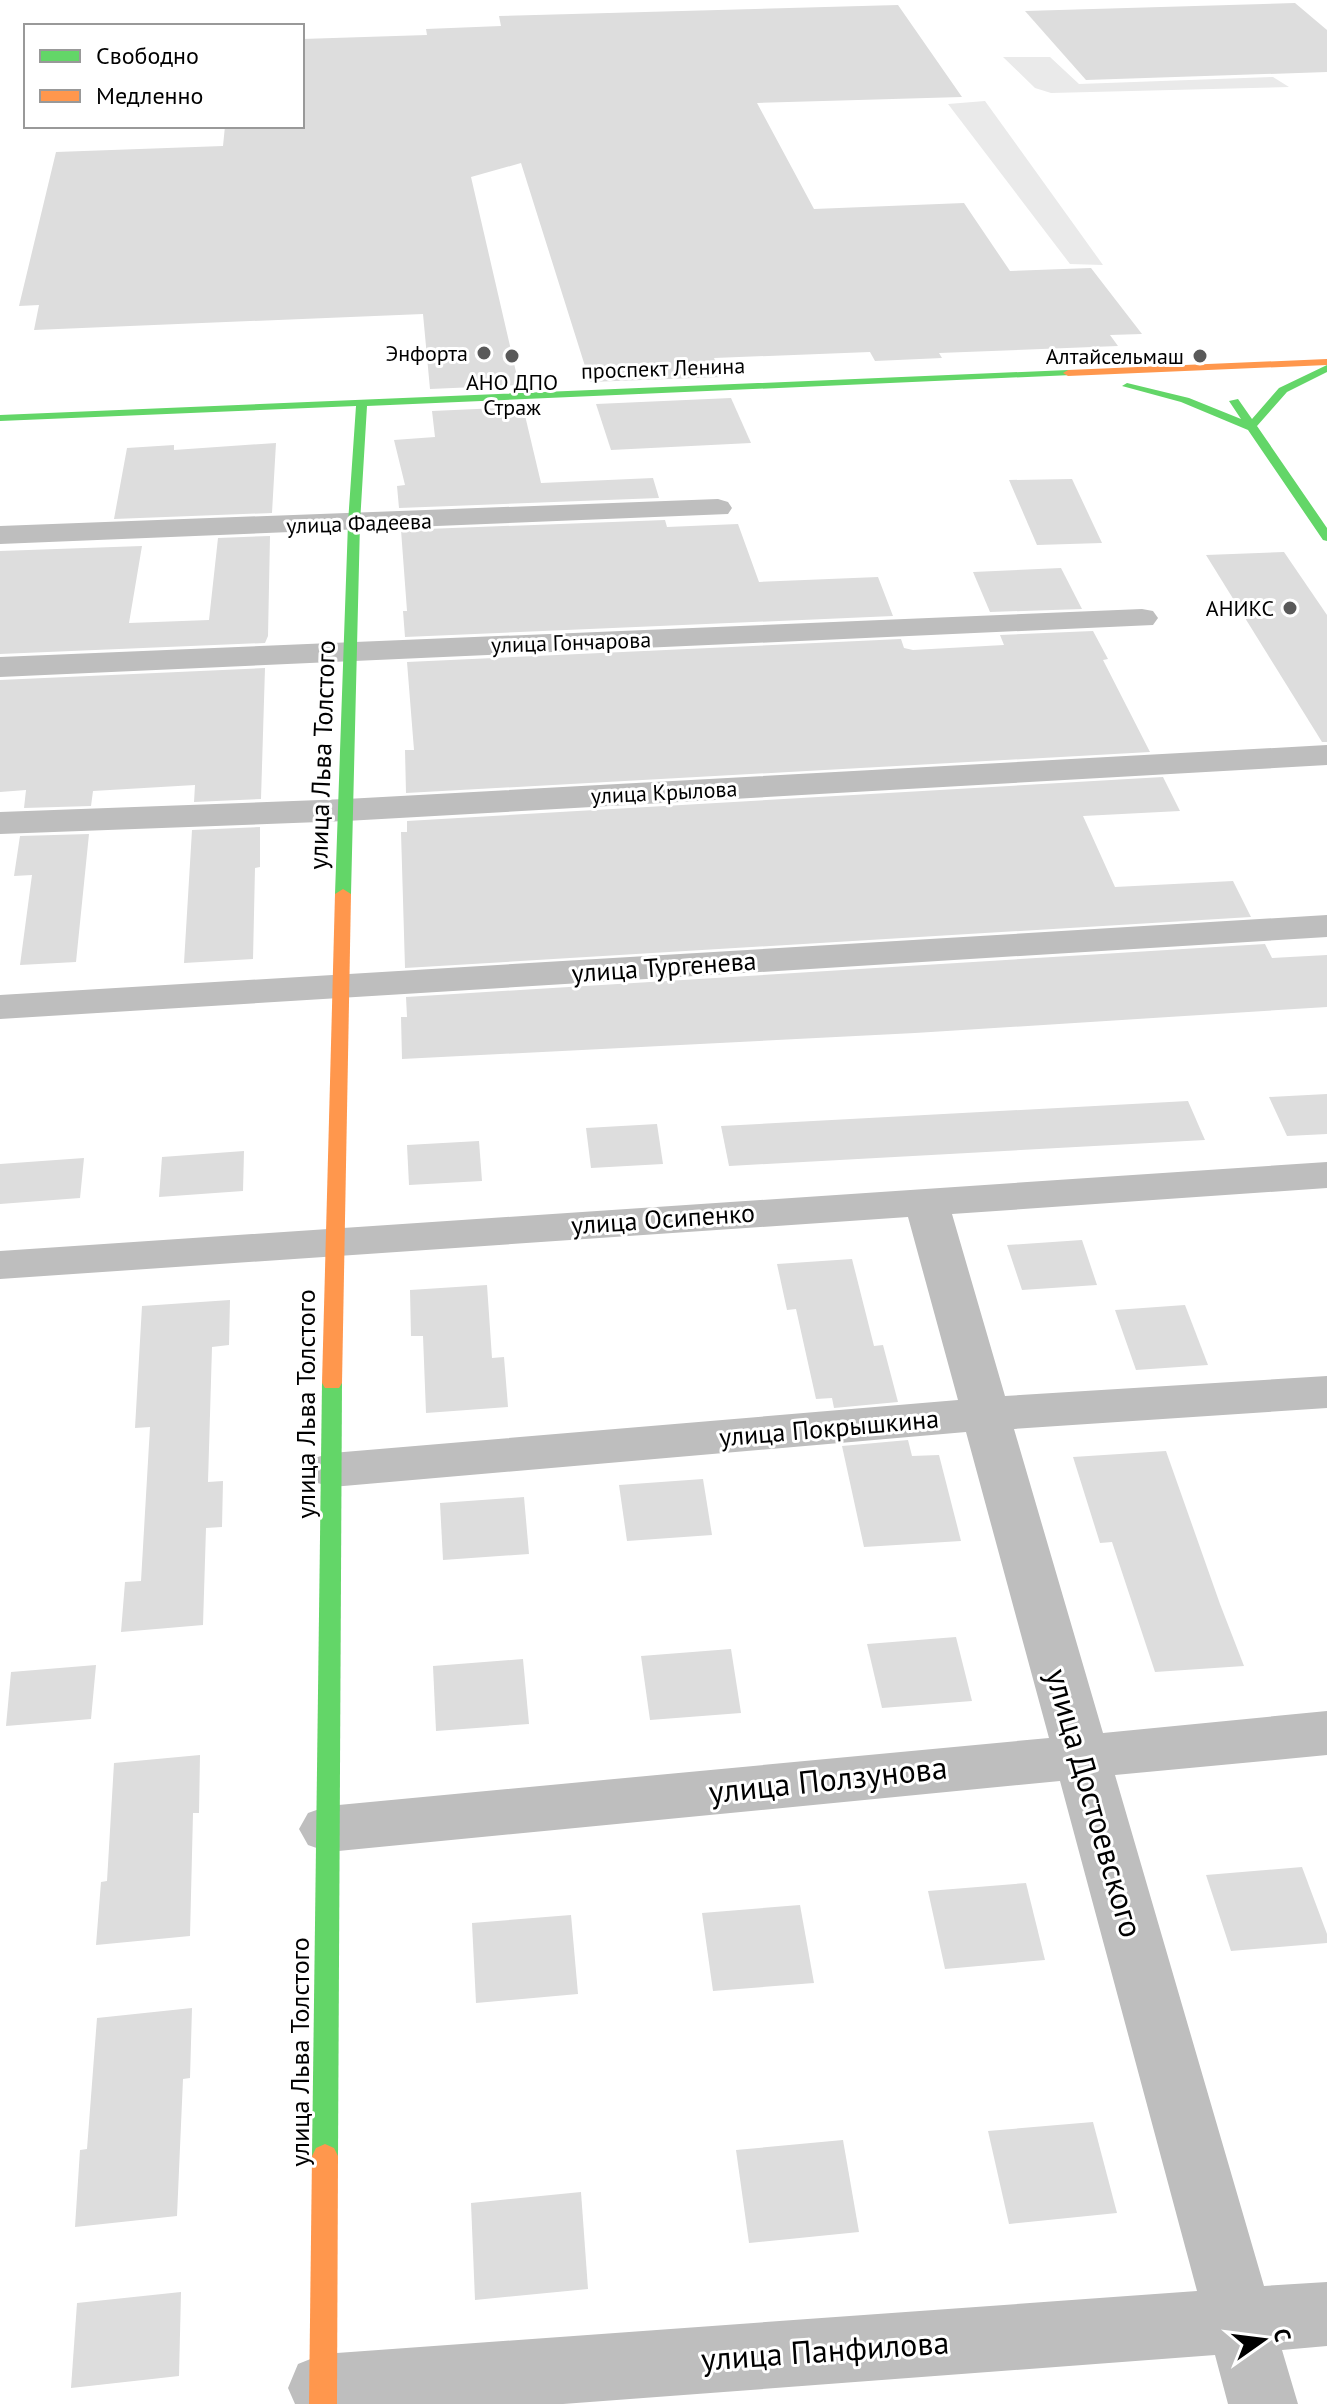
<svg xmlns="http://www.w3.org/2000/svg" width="1327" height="2404" font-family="'PT Sans',sans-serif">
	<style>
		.green { fill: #eaeaea }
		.building { fill: #ddd }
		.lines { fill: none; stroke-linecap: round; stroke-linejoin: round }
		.street { fill: #bebebe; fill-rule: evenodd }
		.fast { fill: #63d668; fill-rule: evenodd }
		.slow { fill: #ff974d; fill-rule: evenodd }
		.poi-dot { fill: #595959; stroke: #fff; stroke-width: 3 }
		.labels { text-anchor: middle; stroke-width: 6; stroke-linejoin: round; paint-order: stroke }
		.far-poi-label { font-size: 22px; fill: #000; stroke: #fff; text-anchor: end }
		.far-street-label { font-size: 22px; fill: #000; stroke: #fff }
		.street-label { font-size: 26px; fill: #000; stroke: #fff }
		.near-street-label { font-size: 32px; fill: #000; stroke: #fff }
	</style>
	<rect width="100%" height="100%" fill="#fff"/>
	<g class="green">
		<path d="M1003,57H1050L1079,84L1273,77L1289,87L1051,93L1035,88Z"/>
		<path d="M985,101L1103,265L1070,264L948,104Z"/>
	</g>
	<g class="building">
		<path d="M1295,3L1327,30V72L1086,80L1025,11Z"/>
		<path d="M898,5L962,97L757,103L814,209L964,203L1010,271L1091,268L1142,334L1110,335L1118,346L939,353L942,358L875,361L870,352L714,358L722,377L590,382L521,163L471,177L519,385L430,389L423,314L34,330L39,305L19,306L56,152L223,146L225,126H302V39L427,35L426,29L501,26L499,16Z"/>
		<path d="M731,398L751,443L611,450L596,404Z"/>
		<path d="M523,407L541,483L653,478L659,498L399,508L397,486L405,485L394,440L435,437L432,411Z"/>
		<path d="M276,443L272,513L114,519L127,448L174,445V450Z"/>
		<path d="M1072,479L1102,543L1037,545L1009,480Z"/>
		<path d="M665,520L667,527L738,524L759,582L878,577L893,616L405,637L403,611H407L401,530Z"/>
		<path d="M270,536L268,636L265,643L0,654V551L142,546L129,623L209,620L218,538Z"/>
		<path d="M1284,552L1327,615V742H1322L1206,555Z"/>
		<path d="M1061,568L1082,609L990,612L973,572Z"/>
		<path d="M1093,631L1108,659L1103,660L1150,752L406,793L405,750H414L407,662L901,639L904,648L913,650L1004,645L1000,635Z"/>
		<path d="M265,668L261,799L194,802L195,785L93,791L91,806L24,808L26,790L0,792V680Z"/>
		<path d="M1163,777L1180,811L1083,816L1115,887L1233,881L1251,917L405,968L401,832H407V821Z"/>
		<path d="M260,827V867L255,868L253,959L184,963L192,830Z"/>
		<path d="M89,834L76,962L20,965L32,875L14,876L20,836Z"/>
		<path d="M1265,944L1272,958L1327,955V1007L915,1033L402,1059L401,1017H407L406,997Z"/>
		<path d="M1327,1094V1134L1287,1136L1269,1097Z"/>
		<path d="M1188,1101L1205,1140L729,1166L721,1126Z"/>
		<path d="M657,1124L663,1164L591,1168L586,1128Z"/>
		<path d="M479,1141L482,1181L409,1185L407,1145Z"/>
		<path d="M244,1151L243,1191L159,1197L162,1157Z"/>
		<path d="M84,1158L80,1198L0,1204V1164Z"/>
		<path d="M1082,1240L1097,1285L1022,1290L1007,1245Z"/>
		<path d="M852,1259L874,1346L883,1345L898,1402L834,1408L832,1398L816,1399L796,1309L787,1310L777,1264Z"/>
		<path d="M487,1285L492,1358L504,1357L508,1407L426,1413L423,1336H411L410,1290Z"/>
		<path d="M230,1300L229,1345L212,1347L208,1482L223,1481L222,1527L206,1528L203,1625L121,1632L125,1582L141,1581L150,1427L135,1428L142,1306Z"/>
		<path d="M1185,1305L1208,1365L1136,1370L1115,1310Z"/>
		<path d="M908,1440L912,1456L939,1455L961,1541L864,1547L842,1446Z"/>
		<path d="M1166,1451L1220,1604L1244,1666L1155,1672L1112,1542L1100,1543L1073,1457Z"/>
		<path d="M703,1479L712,1535L627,1541L619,1485Z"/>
		<path d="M524,1497L529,1554L443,1560L440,1503Z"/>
		<path d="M956,1637L972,1701L882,1708L867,1644Z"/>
		<path d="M731,1649L741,1713L650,1720L641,1656Z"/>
		<path d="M523,1659L529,1724L436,1731L433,1666Z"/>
		<path d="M96,1665L91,1719L6,1726L11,1672Z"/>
		<path d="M200,1755L199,1813H193L190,1936L96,1945L101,1882L107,1881L114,1763Z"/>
		<path d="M1302,1867L1327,1934V1943L1231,1951L1206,1875Z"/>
		<path d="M1026,1883L1045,1960L945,1969L928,1891Z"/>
		<path d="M800,1905L814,1983L713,1991L702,1913Z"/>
		<path d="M571,1915L578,1994L476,2003L472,1923Z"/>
		<path d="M192,2008L190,2078L183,2079L177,2216L75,2227L80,2150L87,2149L97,2018Z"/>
		<path d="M1093,2122L1117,2213L1009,2224L988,2131Z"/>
		<path d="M843,2140L859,2232L749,2243L736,2150Z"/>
		<path d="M581,2192L588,2289L475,2300L471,2203Z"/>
		<path d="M181,2292L179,2376L71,2388L77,2303Z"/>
	</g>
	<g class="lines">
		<g class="street">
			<path d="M718,499L728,502L732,508L728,514L0,544V526Z"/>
			<path d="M1142,609L1153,611L1158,618L1153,625L0,677V657Z"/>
			<path d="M1327,745V765L346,821L0,834V812L346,799Z"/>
			<path d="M1327,915V937L0,1019V995Z"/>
			<path d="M1327,1162V1188L952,1214L1005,1396L1327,1376V1408L1014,1429L1103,1733L1327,1711V1755L1115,1775L1264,2286L1327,2282V2346L1282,2350L1298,2404H1228L1215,2355L563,2404H295L288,2388L298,2364L323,2354L1197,2291L1060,1781L328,1852L308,1845L299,1829L308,1813L328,1806L1049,1738L966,1432L332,1487L314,1482L307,1470L314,1458L332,1453L958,1400L908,1217L0,1279V1251Z"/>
		</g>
		<g class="fast">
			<path d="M1327,365V372L1287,392L1257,426L1327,528V541L1323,540L1248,430L1181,402L1122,386L1127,383L1189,398L1241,419L1229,401L1238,399L1252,419L1279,388Z"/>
			<path d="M1068,370L1073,373L1072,375L367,406L360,523L351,894L343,899L335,894L348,523L356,406L0,421V415Z"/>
			<path d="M332,1376L339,1378L342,1383L338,2156L334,2164L325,2168L316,2164L312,2156L322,1383L325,1378Z"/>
		</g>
		<g class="slow">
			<path d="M1327,359V365L1068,376L1063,373L1068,370Z"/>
			<path d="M343,889L351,894L342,1383L339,1388H325L322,1383L335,894Z"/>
			<path d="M325,2144L334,2148L338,2156L337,2404H309L312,2156L316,2148Z"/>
		</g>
	</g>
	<g class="poi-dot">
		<circle cx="484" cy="353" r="8"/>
		<circle cx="512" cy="356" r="8"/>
		<circle cx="1200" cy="356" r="8"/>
		<circle cx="1290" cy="608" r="8"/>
	</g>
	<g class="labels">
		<g class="far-poi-label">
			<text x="468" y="361">Энфорта</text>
			<text x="1184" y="364">Алтайсельмаш</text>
			<text x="512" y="390" text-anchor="middle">АНО ДПО<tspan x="512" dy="25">Страж</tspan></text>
			<text x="1274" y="616">АНИКС</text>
		</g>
		<g class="far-street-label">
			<text transform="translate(663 368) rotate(-2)" y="8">проспект Ленина</text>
			<text transform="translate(359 523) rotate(-2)" y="8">улица Фадеева</text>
			<text transform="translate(571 642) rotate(-2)" y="8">улица Гончарова</text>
			<text transform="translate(664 792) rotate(-3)" y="8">улица Крылова</text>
		</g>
		<g class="street-label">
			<text transform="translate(322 755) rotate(-88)" y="9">улица Льва Толстого</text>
			<text transform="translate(664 967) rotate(-4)" y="9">улица Тургенева</text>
			<text transform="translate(663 1219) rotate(-4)" y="9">улица Осипенко</text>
			<text transform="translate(306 1404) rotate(-90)" y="9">улица Льва Толстого</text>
			<text transform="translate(829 1428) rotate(-5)" y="9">улица Покрышкина</text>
			<text transform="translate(300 2052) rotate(-90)" y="9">улица Льва Толстого</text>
		</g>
		<g class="near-street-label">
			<text transform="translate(828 1780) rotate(-6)" y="11">улица Ползунова</text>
			<text transform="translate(1094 1803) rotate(74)" y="11">улица Достоевского</text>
			<text transform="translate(825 2351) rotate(-4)" y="11">улица Панфилова</text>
		</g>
	</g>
	<rect x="24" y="24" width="280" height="104" fill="#ffffff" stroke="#999999" stroke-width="2"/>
	<rect x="40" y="50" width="40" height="12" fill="#63d668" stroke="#999999" stroke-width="2"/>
	<text x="96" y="64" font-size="24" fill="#000000">Свободно</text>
	<rect x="40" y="90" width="40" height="12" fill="#ff974d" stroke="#999999" stroke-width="2"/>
	<text x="96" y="104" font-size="24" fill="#000000">Медленно</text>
	<g transform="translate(1263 2340) rotate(76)" stroke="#ffffff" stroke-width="6" paint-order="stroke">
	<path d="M0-6L14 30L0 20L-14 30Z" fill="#000000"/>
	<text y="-12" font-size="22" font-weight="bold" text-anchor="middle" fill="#000000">С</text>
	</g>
</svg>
